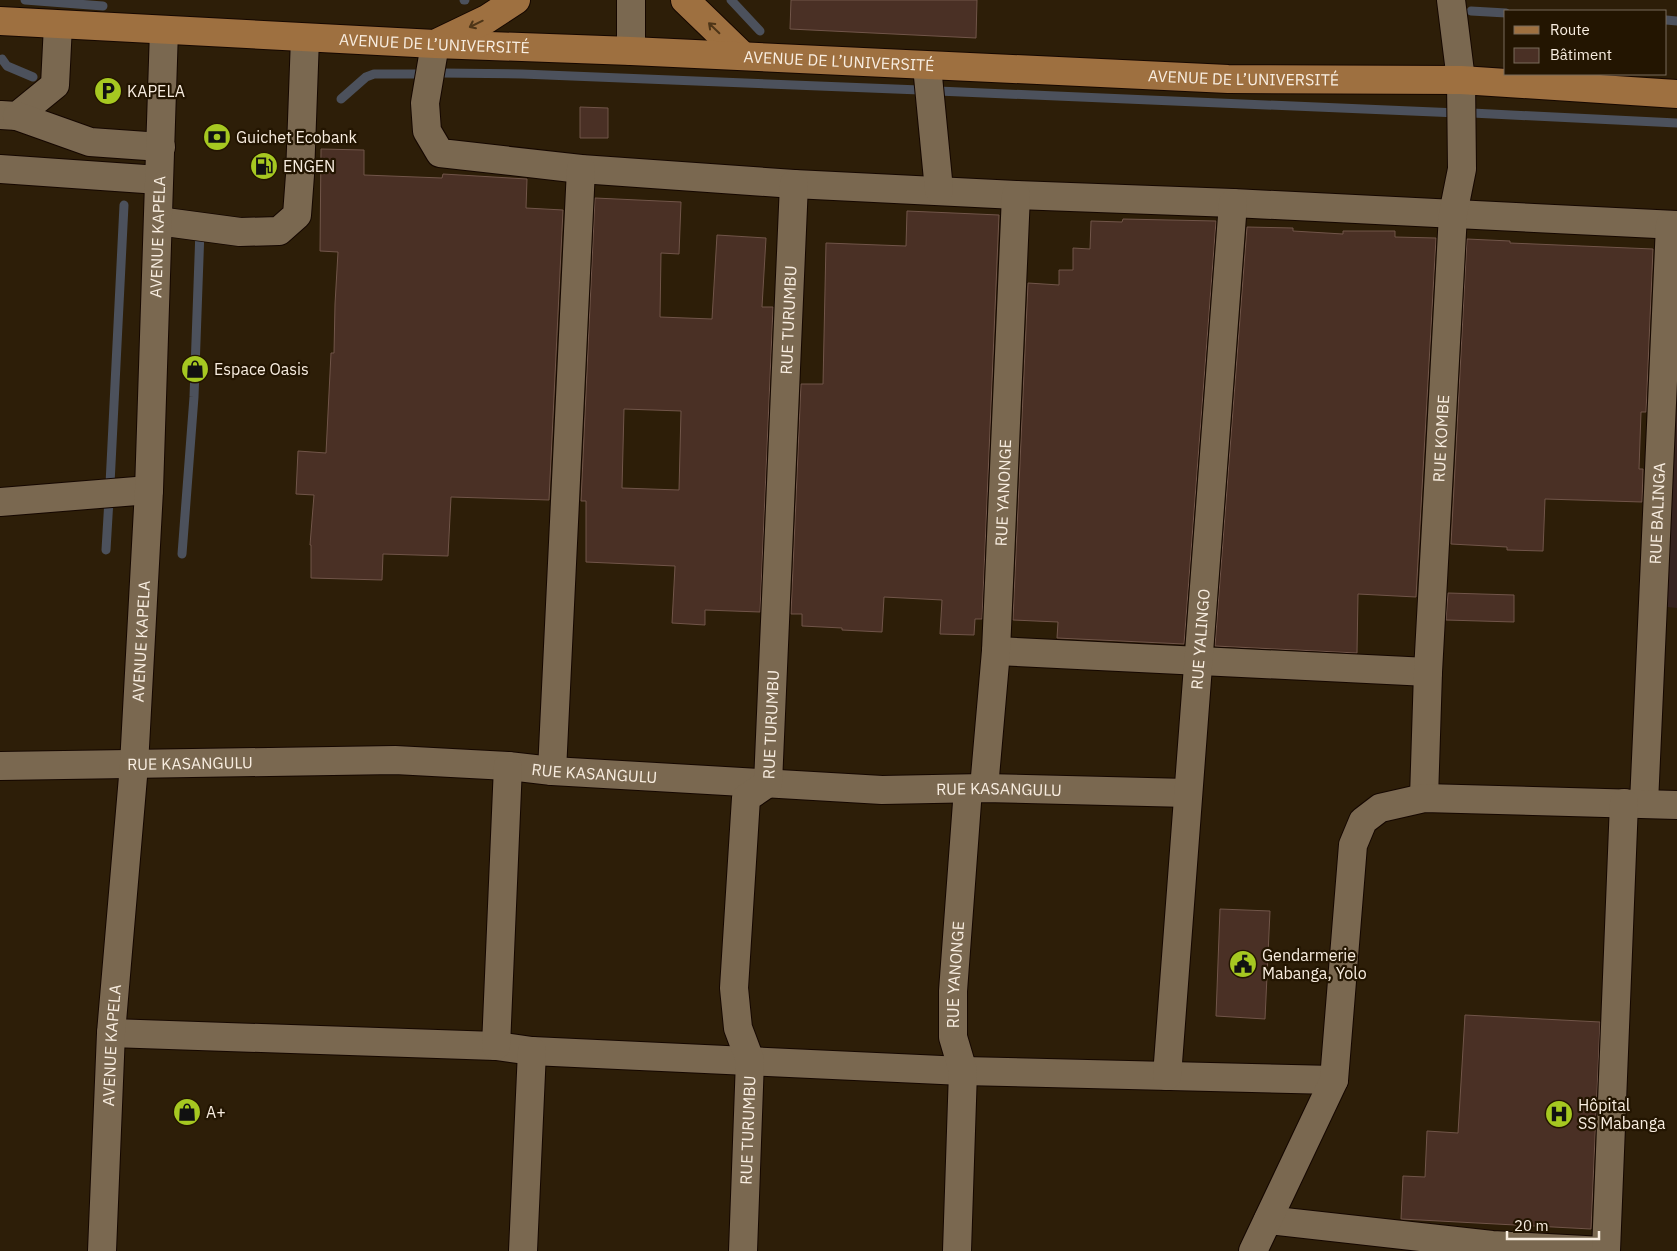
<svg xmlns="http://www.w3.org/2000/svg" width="1677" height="1251" font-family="'IBM Plex Sans',sans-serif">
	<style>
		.education { fill: #362320 }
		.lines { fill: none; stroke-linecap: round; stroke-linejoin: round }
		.stream { stroke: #4c515c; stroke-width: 9 }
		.building { fill: #4a3025; stroke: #715549; fill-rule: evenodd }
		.minor-casing { stroke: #150700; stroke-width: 30 }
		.major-casing { stroke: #150700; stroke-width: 30 }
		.minor { stroke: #7a6850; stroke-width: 28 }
		.major { stroke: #9e7040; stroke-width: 28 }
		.oneway { stroke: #4e3517 }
		.labels { text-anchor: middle; stroke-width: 4.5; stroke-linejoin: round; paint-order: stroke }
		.street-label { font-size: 16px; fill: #f8ede0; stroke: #231501 }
		.poi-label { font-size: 16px; fill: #f8ede0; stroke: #231501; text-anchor: start }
	</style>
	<rect width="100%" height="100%" fill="#2d1e08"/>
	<path class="education" d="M1677,400V608L1667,607Z"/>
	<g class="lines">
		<g class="stream">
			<path d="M25,0L103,6"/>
			<path d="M464,0H465"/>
			<path d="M731,0L760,31"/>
			<path d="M1471,11L1506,13"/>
			<path d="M1666,20L1677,21"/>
			<path d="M2,59L7,66L33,77"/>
			<path d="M441,73L522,74L920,90"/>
			<path d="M938,91L1458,113"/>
			<path d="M341,99L366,77L374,74H422"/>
			<path d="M1472,113L1677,123"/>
			<path d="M110,484L124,205"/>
			<path d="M106,550L109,499"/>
			<path d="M182,554L194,397L200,230"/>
		</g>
	</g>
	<g class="building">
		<path d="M791,0H977L976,38L790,29Z"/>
		<path d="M580,107L608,108V138H580Z"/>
		<path d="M321,149L364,150V175L442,178L443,174L527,179L526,208L563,210L549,500L451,497L448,556L383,554L382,580L311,578V545H310L314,495L296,494L298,451L326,453L331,353H334L335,304L338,252L320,251Z"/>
		<path d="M595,198L681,202L679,254L661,253L660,317L712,319L717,235L766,238L762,307H773L760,612L705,610V625L672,623L675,566L586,562V501H581ZM624,409L681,411L679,490L622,488Z"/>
		<path d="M907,211L999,215L982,619H975L974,635L940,634L942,600L884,597L882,632L842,630V628L802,626V614H791L801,384H823L826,243L906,246Z"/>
		<path d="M1123,219L1216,221L1184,644L1057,638L1058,622L1013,620L1028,283L1059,285V270H1073V248L1090,249L1091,221L1122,222Z"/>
		<path d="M1247,227L1293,228V231L1343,234V231H1395V237L1436,238L1416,597L1358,594L1357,653L1215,646Z"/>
		<path d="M1467,239L1510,241V243L1653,249L1646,412H1641L1639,469H1643L1642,502L1545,499L1543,551L1507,550V547L1451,544Z"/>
		<path d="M1448,593L1514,595V622L1446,620Z"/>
		<path d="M1220,909L1270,911L1265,1019L1216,1016Z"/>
		<path d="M1465,1015L1600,1022L1591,1229L1401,1219L1403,1176L1425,1177L1427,1131L1458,1133Z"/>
	</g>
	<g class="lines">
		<g class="minor-casing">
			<g id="minor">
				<path d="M631,0V51"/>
				<path d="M435,44L425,103L427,131L440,153L581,169L794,184L1016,195L1233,203L1677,225"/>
				<path d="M927,66L939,190"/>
				<path d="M1,115L17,116L55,85L58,25"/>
				<path d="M17,116L90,142L161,147"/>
				<path d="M0,169L159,180"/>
				<path d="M158,221L240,232L279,231L297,215L300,175L305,38"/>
				<path d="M0,502L149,490"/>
				<path d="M996,651L1428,672"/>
				<path id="s1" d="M0,766L395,760L508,766L552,771L882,790L984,788L1188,793"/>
				<path d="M552,771L581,169"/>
				<path id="s2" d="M984,788L996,651L1016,195"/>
				<path id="s3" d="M1424,798L1428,672L1453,214L1462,169L1461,80L1451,0"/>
				<path id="s4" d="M1644,803L1670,225"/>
				<path d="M111,1033L496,1046L532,1051L963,1071L1334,1080"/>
				<path d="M496,1046L508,766"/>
				<path id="s5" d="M1167,1076L1233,203"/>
				<path d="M1268,1220L1492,1245L1604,1251"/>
				<path id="s6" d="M102,1251L111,1033L134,765L149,490L164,30"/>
				<path d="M523,1251L532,1051"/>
				<path id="s7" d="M743,1251L750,1060L738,1028L734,988L746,798L768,783L794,184"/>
				<path id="s8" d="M957,1251L963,1071L953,1037V991L968,789"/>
				<path d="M1253,1251L1334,1080L1353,845L1363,821L1380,808L1424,798L1677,805"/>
				<path d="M1606,1251L1624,803"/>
			</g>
		</g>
		<g class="major-casing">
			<g id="major">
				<path d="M685,0L743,56"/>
				<path id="s9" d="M0,21L435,44L631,51L1228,79L1461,80L1677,94"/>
				<path d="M439,42L487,19L516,0"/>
			</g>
		</g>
		<use href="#minor" class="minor"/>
		<use href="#major" class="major"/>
	</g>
	<defs><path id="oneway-shaft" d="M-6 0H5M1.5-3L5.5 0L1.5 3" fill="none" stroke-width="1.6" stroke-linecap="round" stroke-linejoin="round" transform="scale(1.25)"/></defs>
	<g class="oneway">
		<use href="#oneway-shaft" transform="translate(476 24) rotate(154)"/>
		<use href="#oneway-shaft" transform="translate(714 28) rotate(-136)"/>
	</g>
	<defs>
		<g id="parking-disc" transform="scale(1.4375)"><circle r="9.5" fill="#a6c821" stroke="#231501"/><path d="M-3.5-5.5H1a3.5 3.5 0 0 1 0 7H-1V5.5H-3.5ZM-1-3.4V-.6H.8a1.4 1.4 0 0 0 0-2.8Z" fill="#111"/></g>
		<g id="bank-disc" transform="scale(1.4375)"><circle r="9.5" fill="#a6c821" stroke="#231501"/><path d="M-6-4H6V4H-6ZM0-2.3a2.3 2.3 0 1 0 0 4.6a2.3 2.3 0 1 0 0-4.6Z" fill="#111"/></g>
		<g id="fuel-disc" transform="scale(1.4375)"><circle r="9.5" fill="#a6c821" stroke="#231501"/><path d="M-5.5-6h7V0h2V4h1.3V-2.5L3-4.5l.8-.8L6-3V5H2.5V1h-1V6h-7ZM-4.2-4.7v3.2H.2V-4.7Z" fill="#111"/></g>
		<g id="shop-disc" transform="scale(1.4375)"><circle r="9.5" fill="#a6c821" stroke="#231501"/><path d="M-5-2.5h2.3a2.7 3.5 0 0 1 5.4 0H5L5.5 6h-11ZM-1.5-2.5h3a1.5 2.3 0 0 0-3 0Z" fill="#111"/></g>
		<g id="civic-disc" transform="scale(1.4375)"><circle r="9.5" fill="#a6c821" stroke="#231501"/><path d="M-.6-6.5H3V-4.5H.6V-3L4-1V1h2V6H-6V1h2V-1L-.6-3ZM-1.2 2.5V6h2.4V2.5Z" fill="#111"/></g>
		<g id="hospital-disc" transform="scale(1.4375)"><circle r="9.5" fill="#a6c821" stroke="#231501"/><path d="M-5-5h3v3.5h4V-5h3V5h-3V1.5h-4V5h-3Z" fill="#111"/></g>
	</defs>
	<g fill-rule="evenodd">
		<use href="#parking-disc" x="108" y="91"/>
		<use href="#bank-disc" x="217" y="137"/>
		<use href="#fuel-disc" x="264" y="166"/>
		<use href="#shop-disc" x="195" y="369"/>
		<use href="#civic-disc" x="1243" y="964"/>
		<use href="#shop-disc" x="187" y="1112"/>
		<use href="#hospital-disc" x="1559" y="1114"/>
	</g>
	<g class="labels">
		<g class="street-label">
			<text dy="6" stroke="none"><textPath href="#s9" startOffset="435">AVENUE DE L’UNIVERSITÉ</textPath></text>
			<text dy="6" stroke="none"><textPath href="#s9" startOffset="840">AVENUE DE L’UNIVERSITÉ</textPath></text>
			<text dy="6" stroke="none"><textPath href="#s9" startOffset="1245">AVENUE DE L’UNIVERSITÉ</textPath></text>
			<text dy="6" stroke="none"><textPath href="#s6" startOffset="1016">AVENUE KAPELA</textPath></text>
			<text dy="6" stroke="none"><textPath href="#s7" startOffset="946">RUE TURUMBU</textPath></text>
			<text dy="6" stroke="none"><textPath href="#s3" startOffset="360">RUE KOMBE</textPath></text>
			<text dy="6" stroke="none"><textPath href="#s2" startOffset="296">RUE YANONGE</textPath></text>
			<text dy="6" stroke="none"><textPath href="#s4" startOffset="290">RUE BALINGA</textPath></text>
			<text dy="6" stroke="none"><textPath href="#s5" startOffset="438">RUE YALINGO</textPath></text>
			<text dy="6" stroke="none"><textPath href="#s6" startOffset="611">AVENUE KAPELA</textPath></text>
			<text dy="6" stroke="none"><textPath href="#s7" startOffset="541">RUE TURUMBU</textPath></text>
			<text dy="6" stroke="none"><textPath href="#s1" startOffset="190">RUE KASANGULU</textPath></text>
			<text dy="6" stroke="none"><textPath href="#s1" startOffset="595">RUE KASANGULU</textPath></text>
			<text dy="6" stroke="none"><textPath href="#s1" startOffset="1000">RUE KASANGULU</textPath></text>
			<text dy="6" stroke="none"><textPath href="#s8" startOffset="278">RUE YANONGE</textPath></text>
			<text dy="6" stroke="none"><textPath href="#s6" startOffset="206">AVENUE KAPELA</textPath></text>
			<text dy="6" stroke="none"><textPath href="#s7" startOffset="121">RUE TURUMBU</textPath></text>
		</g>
		<g class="poi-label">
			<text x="127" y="97">KAPELA</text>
			<text x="236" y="143">Guichet Ecobank</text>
			<text x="283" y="172">ENGEN</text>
			<text x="214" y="375">Espace Oasis</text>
			<text x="1262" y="961">Gendarmerie<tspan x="1262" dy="18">Mabanga, Yolo</tspan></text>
			<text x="1578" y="1111">Hôpital<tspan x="1578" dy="18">SS Mabanga</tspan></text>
			<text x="206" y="1118">A+</text>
		</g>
	</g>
	<rect x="1504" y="10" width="162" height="65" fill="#231501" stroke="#786b5a"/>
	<rect x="1514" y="26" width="25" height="8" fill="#9e7040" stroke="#786b5a"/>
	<text x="1550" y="35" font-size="15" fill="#f8ede0">Route</text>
	<rect x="1514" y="48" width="25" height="15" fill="#4a3025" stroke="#786b5a"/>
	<text x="1550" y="60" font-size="15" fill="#f8ede0">Bâtiment</text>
	<path d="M1507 1231v8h92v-8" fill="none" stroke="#f8ede0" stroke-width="2.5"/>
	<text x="1514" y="1231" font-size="15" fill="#f8ede0" stroke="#231501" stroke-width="4" paint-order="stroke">20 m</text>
</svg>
